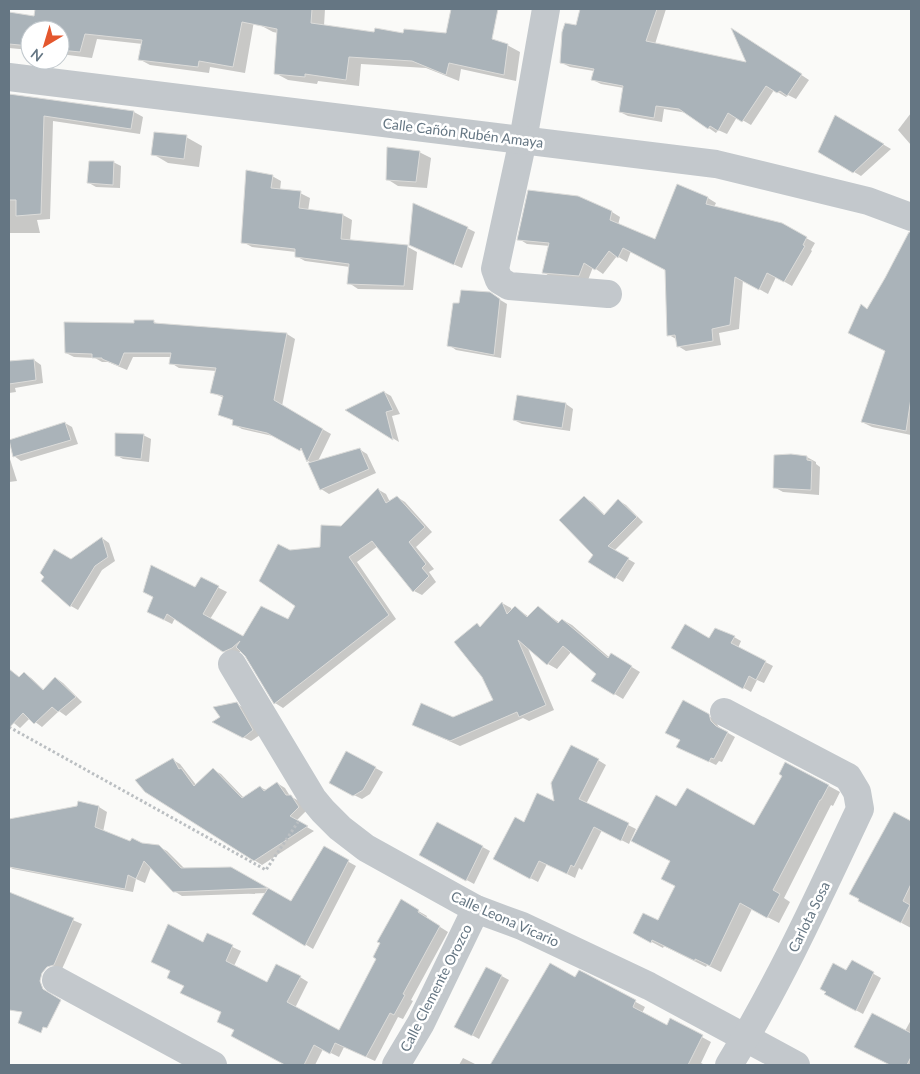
<svg xmlns="http://www.w3.org/2000/svg" width="920" height="1074" font-family="Lato,sans-serif">
	<style>
		.shadow { fill: #0003 }
		.building { fill: #aab3b9; stroke: #dcdcda }
		.lines { fill: none; stroke-linecap: round; stroke-linejoin: round }
		.path { stroke: #bbbfc2; stroke-width: 3; stroke-dasharray: 2.5 2.5; stroke-linecap: butt }
		.minor { stroke: #c3c8cc; stroke-width: 28 }
		.tertiary { stroke: #c3c8cc; stroke-width: 28 }
		.labels { text-anchor: middle; stroke-width: 5; stroke-linejoin: round; paint-order: stroke }
		.street-label { font-size: 14px; fill: #657683; stroke: #fff }
	</style>
	<rect width="100%" height="100%" fill="#fafaf8"/>
	<g class="shadow">
		<path d="M37,9H222L254,21L245,73L210,67L209,73L150,65L139,59L143,44L97,39L92,58L60,54V30H30V50L9,48V14L34,17Z"/>
		<path d="M262,9H325L324,26L376,34L507,45L520,52L516,81L461,69L459,81L426,68L361,64L359,86L318,81L317,84L288,80L275,73L278,33L273,32L260,25Z"/>
		<path d="M582,9H666L655,44L748,63L739,34L809,80L796,99L788,95L786,97L774,90L751,125L737,117L727,134L718,130L716,133L687,113L664,109L662,122L628,116L620,112L624,88L601,84L593,80L594,71L570,67L562,63L577,27Z"/>
		<path d="M9,95L134,112L143,117L140,134L53,121L50,219L37,220L40,233H9Z"/>
		<path d="M911,113V145L898,130Z"/>
		<path d="M836,117L891,149L861,176L820,152Z"/>
		<path d="M186,137L202,146L199,167L168,163L153,154Z"/>
		<path d="M419,152L431,158L427,188L398,186L387,179Z"/>
		<path d="M113,162L121,166L120,188L96,187L89,183Z"/>
		<path d="M272,176L281,181L280,190L300,193L310,198L308,211L343,215L352,220L350,241L408,247L417,252L413,290L358,289L349,283L350,267L305,261L296,256V252L252,247L243,242Z"/>
		<path d="M678,186L708,198L716,203L714,207L781,224L815,243L811,250L812,251L792,286L776,277L768,294L743,280L739,329L719,333L721,345L686,351L678,346L676,339L669,335L666,270L631,251L627,262L617,256L603,274L593,267L588,280L551,277L543,272L550,246L527,244L519,239L612,212L620,217L618,225L655,240Z"/>
		<path d="M467,228L475,232L462,268L417,248Z"/>
		<path d="M904,244L911,247V435L872,427L862,422L886,352L868,310Z"/>
		<path d="M497,298L507,304L501,358L456,350L449,345Z"/>
		<path d="M154,322L158,324L287,334L295,339L282,406L331,434L318,461L359,449L367,454L376,473L329,494L321,489L312,463L308,461L305,452L277,437L242,429L233,424L234,421L220,414L224,398L211,392L216,371L179,368L171,363L172,357H133L127,370L108,362H102L95,358L74,357L66,353L117,324Z"/>
		<path d="M34,360L41,365L43,383L15,388L16,392L9,393V361Z"/>
		<path d="M384,392L391,396L400,414L392,416L399,442L347,410Z"/>
		<path d="M518,396L566,404L573,409L570,431L522,424L514,420Z"/>
		<path d="M65,423L72,427L78,444L21,461L14,456L9,441Z"/>
		<path d="M143,435L151,439L149,462L123,459L116,455Z"/>
		<path d="M9,456L17,481L9,482Z"/>
		<path d="M775,456L807,457L816,462V464L820,467L819,495L783,492L774,487Z"/>
		<path d="M379,490L386,494L390,502L397,497L405,502L432,532L416,547L434,569L429,572L436,582L422,595L414,591L378,546L357,562L396,619L283,708L275,703L246,655L242,651L232,656L175,618L172,624L156,616L196,588L201,579L227,592L210,619L243,638L288,621L297,606L290,551L322,549Z"/>
		<path d="M584,498L592,502L605,515L619,501L626,505L643,522L614,551L635,563L623,582L590,562L594,555Z"/>
		<path d="M102,538L109,543L115,561L102,570L78,610L71,606V561Z"/>
		<path d="M502,603L511,608L512,611L515,607L529,617L539,608L560,623L563,620L572,625L610,658L612,655L640,672L623,699L593,681L597,674L571,652L557,669L548,664L527,646L554,710L529,721L523,718L460,746L422,729L453,719L494,700L477,625L480,627Z"/>
		<path d="M734,637L741,641L738,648L773,666L764,683L757,680L751,692L672,647Z"/>
		<path d="M9,669L20,678L24,674L31,678L44,690L56,678L63,683L82,702L66,716L59,711L42,727L30,718L20,728L9,719Z"/>
		<path d="M683,702L716,720L718,726L723,730L735,737L722,762L719,761L716,765L685,750L681,740Z"/>
		<path d="M237,704L244,708L260,735L251,741L221,726Z"/>
		<path d="M347,753L383,772L370,794L362,799L338,787Z"/>
		<path d="M173,760L180,764L197,786L213,770L221,774L244,798L260,787L266,790L277,783L285,788L290,796L299,801L306,811L296,821L314,831L262,865L146,791Z"/>
		<path d="M598,760L606,765L586,804L636,829L629,844L602,830L582,870L579,868L575,878L547,864L538,882L502,863L524,823L555,803Z"/>
		<path d="M829,786L840,792L833,806L831,805L784,898L790,902L779,923L752,909L721,972L707,965L706,967L664,946L663,948L635,933L658,922L676,886L671,861L677,808L754,827Z"/>
		<path d="M79,802L99,807L107,812L103,832L131,843L158,846L167,851L185,869L231,868L292,903L324,848L356,866L313,949L254,913L267,893L182,896L174,891L151,867L145,883L136,879L133,892L13,869L9,867V824L78,807Z"/>
		<path d="M438,823L490,851L474,884L421,855Z"/>
		<path d="M885,831L911,844V928L868,905Z"/>
		<path d="M9,893L82,924L62,969L9,954Z"/>
		<path d="M401,901L427,916L426,918L448,932L411,1000L413,1001L403,1019L398,1017L375,1061L344,1047L339,1057L323,1049L315,1065H287L233,1036L236,1031L223,1012L203,943L207,935L241,951L234,966L267,983L300,977L308,982L295,1008L340,1032L378,959Z"/>
		<path d="M852,962L881,978L863,1014L833,998Z"/>
		<path d="M550,965L575,979L584,974L645,1007L642,1013L667,1027L671,1020L711,1042L701,1063L705,1065H491Z"/>
		<path d="M487,968L509,980L479,1039L456,1026Z"/>
		<path d="M911,1020V1065H891L856,1046L905,1031Z"/>
		<path d="M463,1058L477,1065H459Z"/>
	</g>
	<g class="building">
		<path d="M35,9H312L311,23L374,32L375,28L403,33L404,29L446,33L451,9H498L492,39L508,44L504,75L449,63L446,75L412,61L349,57L346,80L305,74V77L274,74L277,29L242,22L233,67L199,61L198,67L138,60L142,40L85,34L80,52L60,50V30H30V46L9,44V12L34,16Z"/>
		<path d="M580,9H657L646,41L746,62L731,28L802,74L787,96L780,91L777,93L766,86L742,122L728,113L718,131L710,126L708,129L679,109L656,106L654,118L619,112L623,86L591,80L594,69L560,63L562,32L565,23L576,25Z"/>
		<path d="M9,94L134,111L131,129L44,116L41,214L16,216V200H9Z"/>
		<path d="M835,115L884,144L853,173L818,152Z"/>
		<path d="M154,132L187,135L184,159L151,155Z"/>
		<path d="M387,147L420,151L416,182L386,180Z"/>
		<path d="M89,161H114L113,185L87,183Z"/>
		<path d="M246,170L273,175L271,188L301,191L299,208L343,214L341,239L408,245L404,286L347,284L349,264L295,257V249L241,243Z"/>
		<path d="M677,184L708,197L706,204L782,223L807,237L803,245L805,246L784,282L767,273L759,290L735,277L730,325L712,329L713,341L677,347L675,335L667,336L665,270L623,248L618,258L609,251L595,270L584,263L579,276L542,273L549,243L517,240L528,190L578,196L612,211L610,220L655,239Z"/>
		<path d="M413,203L468,227L454,265L409,245Z"/>
		<path d="M909,232H911V398L906,431L861,422L885,351L848,333L861,304L867,309L885,278Z"/>
		<path d="M461,290L490,292L500,299L494,355L447,346L453,303H459Z"/>
		<path d="M134,320H154V323L287,333L274,400L323,429L307,462L301,448L300,451L267,433L232,425L233,420L218,415L223,396L210,393L216,368L169,364L171,353H124L119,366L102,359V358H92V354L65,353L64,322L134,323Z"/>
		<path d="M34,359L36,380L9,384V361Z"/>
		<path d="M384,391L393,410L386,412L393,440L345,410Z"/>
		<path d="M517,395L566,403L562,428L513,420Z"/>
		<path d="M65,422L71,440L13,457L9,440Z"/>
		<path d="M115,433L144,434L141,459L115,456Z"/>
		<path d="M360,448L369,469L320,490L308,463Z"/>
		<path d="M791,454L807,456V460L812,461L811,490L773,488L774,455Z"/>
		<path d="M378,488L386,503L397,496L425,527L409,542L426,564L422,568L429,576L413,592L372,541L349,557L389,615L274,704L245,656L236,647L240,641L232,648L223,652L167,614L164,620L147,612L153,597L143,592L151,565L195,587L201,577L219,586L203,614L243,636L261,606L288,619L295,606L259,581L278,544L290,550L320,547L321,525L341,526Z"/>
		<path d="M584,496L604,515L618,499L637,517L608,546L629,558L615,579L588,562L593,555L559,520Z"/>
		<path d="M102,537L108,557L95,566L70,607L41,581L44,577L40,573L54,549L71,559Z"/>
		<path d="M502,602L507,614L515,606L527,617L538,606L558,623L562,619L608,658L611,653L632,666L614,695L591,681L596,674L563,646L547,665L518,640L546,705L519,717L517,712L450,741L412,725L421,703L453,717L493,700L482,677L454,642L477,623L480,627Z"/>
		<path d="M685,624L709,638L715,628L735,636L731,643L766,661L756,680L749,676L743,689L671,648Z"/>
		<path d="M9,669L19,677L24,672L43,690L55,677L76,697L58,712L52,707L34,724L23,713L9,728Z"/>
		<path d="M683,700L709,714L711,721L716,726L728,732L714,759L711,758L709,762L676,747L680,740L665,733Z"/>
		<path d="M237,702L253,730L243,738L212,722L220,717L213,707Z"/>
		<path d="M571,745L599,759L579,799L629,823L621,841L594,827L574,867L571,865L567,874L539,861L530,879L493,859L515,817L524,822L537,793L554,801L551,783Z"/>
		<path d="M346,751L376,767L363,790L353,796L329,783Z"/>
		<path d="M173,758L179,769L181,768L194,786L213,768L242,798L260,786L264,791L277,782L286,795H291L299,807L290,816L308,826L254,861L145,792L135,780Z"/>
		<path d="M785,762L829,785L821,800H820L773,890L780,894L767,918L740,903L710,966L695,959V961L652,940L651,943L633,933L643,913L658,920L675,886L661,879L670,861L631,841L656,795L676,806L687,788L754,825L782,776L779,774Z"/>
		<path d="M78,801L99,806L95,827L130,841L132,838L142,843L159,845L181,868L231,867L291,901L324,846L349,860L305,946L252,914L268,888L173,892L144,861L136,879L128,875L125,889L9,867V819L77,806Z"/>
		<path d="M894,812L911,821V884L903,901L910,905L901,923L858,901L859,899L849,894Z"/>
		<path d="M437,822L483,846L466,881L419,855Z"/>
		<path d="M9,892L74,918L54,965L47,967L42,973L40,981L43,989L61,1000L47,1028L43,1027L41,1033L18,1023L22,1012L9,1010Z"/>
		<path d="M401,899L419,910L418,912L440,926L403,994L405,995L394,1015L390,1013L366,1057L335,1043L330,1054L314,1045L304,1065H285L231,1036L234,1030L217,1022L221,1012L180,993L184,986L167,978L170,971L151,962L168,924L203,942L207,933L233,945L226,961L267,982L276,964L301,976L287,1002L339,1030L376,959L373,957L380,943L377,942Z"/>
		<path d="M852,960L874,972L856,1011L824,994L826,992L820,989L833,963L846,970Z"/>
		<path d="M550,963L575,977L579,970L585,973L636,1000L633,1007L667,1025L670,1018L703,1035L688,1065H490Z"/>
		<path d="M486,967L502,975L472,1036L454,1027Z"/>
		<path d="M872,1013L911,1033V1057L907,1065H890L854,1047Z"/>
	</g>
	<g class="lines">
		<path class="path" d="M9,727L266,870L298,822"/>
		<g class="minor">
			<path d="M546,9L523,140L495,269L499,280L509,286L608,294"/>
			<path d="M232,664L313,799L323,811L340,828L366,848L476,909L522,926L649,986L796,1065"/>
			<path d="M724,712L848,777L857,792L860,809C819,896 779,984 729,1065"/>
			<path d="M56,980L213,1065"/>
			<path d="M396,1065L421,1023L476,909"/>
		</g>
		<path class="tertiary" d="M9,77L716,164L868,201L911,217"/>
	</g>
	<g class="labels">
		<g class="street-label">
			<text transform="translate(463 133) rotate(7)" y="5">Calle Cañón Rubén Amaya</text>
			<text transform="translate(809 917) rotate(-64)" y="5">Carlota Sosa</text>
			<text transform="translate(505 919) rotate(24)" y="5">Calle Leona Vicario</text>
			<text transform="translate(436 988) rotate(-63)" y="5">Calle Clemente Orozco</text>
		</g>
	</g>
	<rect width="920" height="1074" fill="none" stroke="#657683" stroke-width="20"/>
	<g transform="translate(45 45) rotate(218)"><circle r="24" fill="#ffffff" stroke="#c1c8cd"/>
	<path d="M0-4L9 19L0 12L-9 19Z" fill="#e4572e"/>
	<text y="-8" font-size="14" font-weight="bold" text-anchor="middle" fill="#657683">N</text>
	</g>
</svg>
